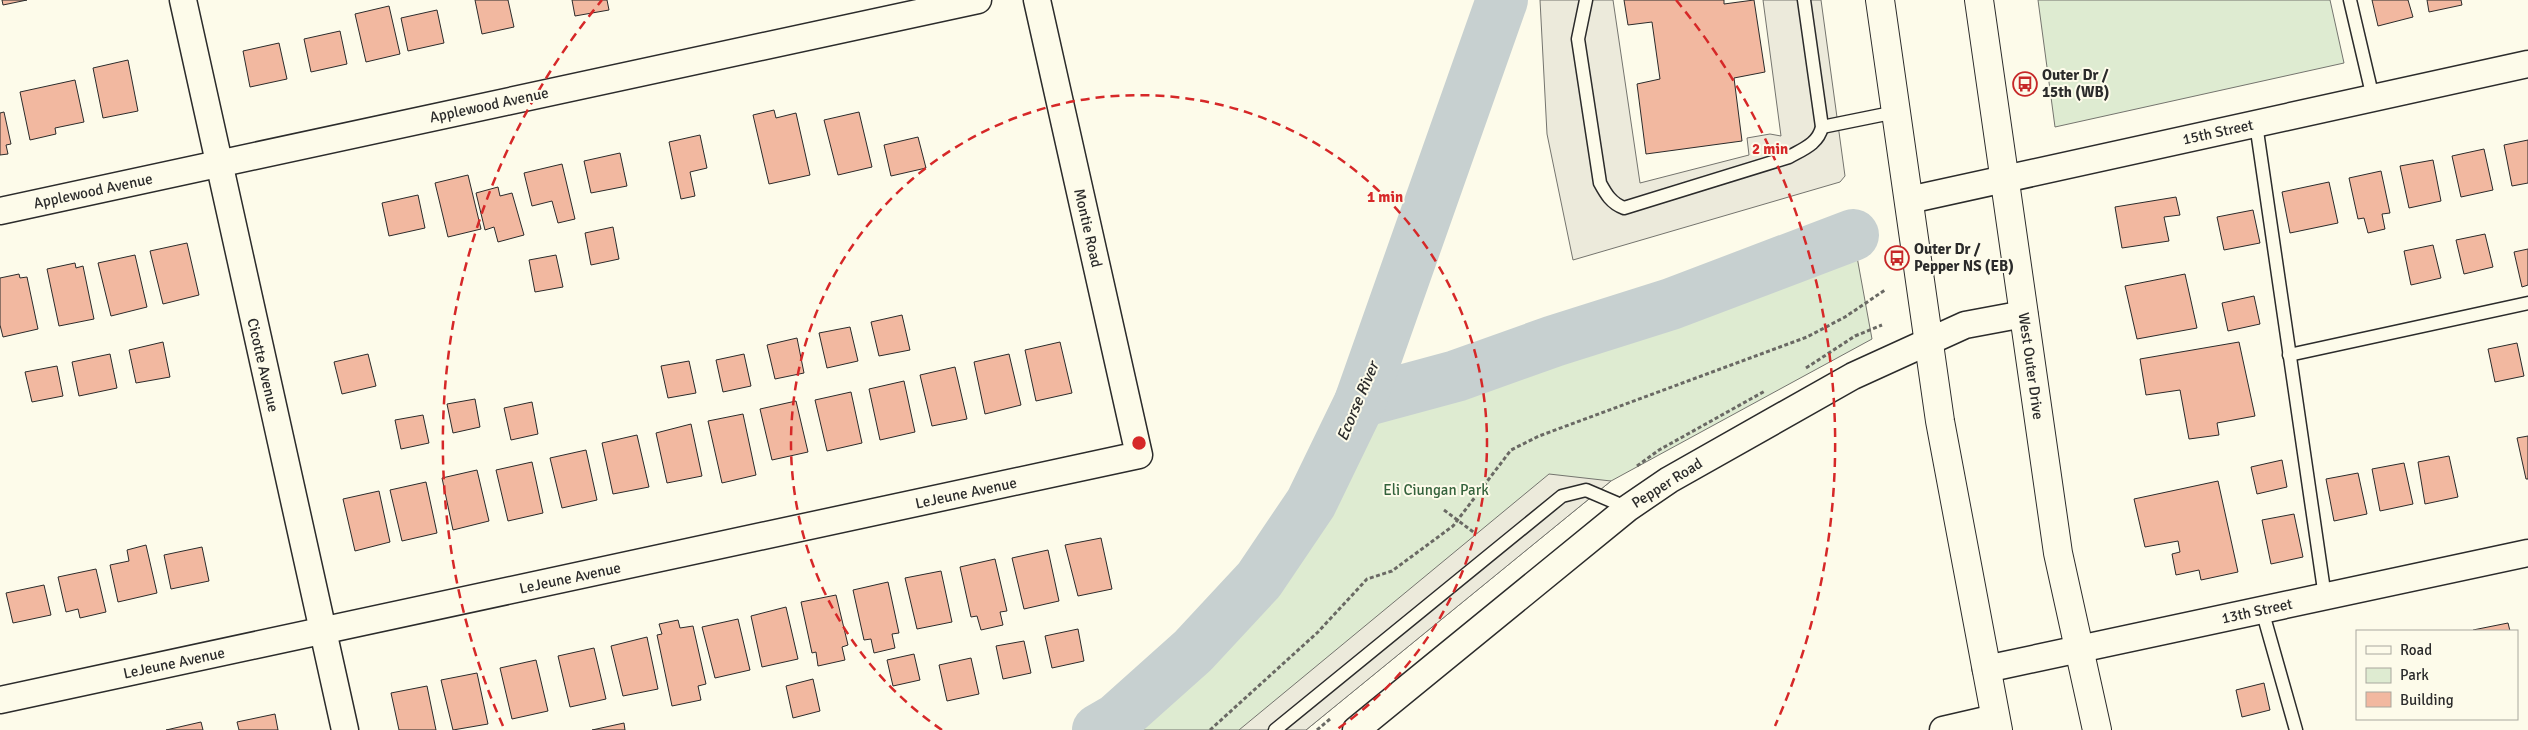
<svg xmlns="http://www.w3.org/2000/svg" width="2528" height="730" font-family="Signika,sans-serif">
	<style>
		.green { fill: #deebd1; stroke: #74746e }
		.parking { fill: #eceadb; stroke: #74746e }
		.lines { fill: none; stroke-linecap: round; stroke-linejoin: round }
		.river { stroke: #c7d0d0; stroke-width: 52 }
		.building { fill: #f2b8a0; stroke: #2b2b2b }
		.service-casing { stroke: #2b2b2b; stroke-width: 15 }
		.minor-casing { stroke: #2b2b2b; stroke-width: 29 }
		.secondary-casing { stroke: #2b2b2b; stroke-width: 30 }
		.path { stroke: #6a6964; stroke-width: 3; stroke-dasharray: 4 2.5; stroke-linecap: butt }
		.service { stroke: #fdfbea; stroke-width: 12 }
		.minor { stroke: #fdfbea; stroke-width: 26 }
		.secondary { stroke: #fdfbea; stroke-width: 28 }
		.ring { fill: none; stroke: #d62828; stroke-width: 2.5; stroke-dasharray: 9 6 }
		.labels { text-anchor: middle; stroke-width: 4; stroke-linejoin: round; paint-order: stroke }
		.poi-label { font-size: 15px; font-weight: bold; fill: #2b2b2b; stroke: #fdfbea; text-anchor: start }
		.street-label { font-size: 15px; fill: #2b2b2b; stroke: #fdfbea }
		.park-label { font-size: 15px; fill: #34623c; stroke: #fdfbea }
		.water-label { font-size: 16px; font-style: italic; fill: #2b2b2b; stroke: #fdfbea }
		.centre { fill: #d62828; stroke: #fdfbea; stroke-width: 2.5 }
		.ring-label { font-size: 15px; text-anchor: middle; font-weight: bold; fill: #d62828; stroke: #fdfbea; stroke-width: 4; stroke-linejoin: round; paint-order: stroke }
	</style>
	<rect width="100%" height="100%" fill="#fdfbea"/>
	<g class="green">
		<path d="M2038,0H2330L2344,63L2055,127Z"/>
		<path d="M1853,235L1872,339L1611,481L1306,730H1098L1117,719L1193,651L1259,580L1311,503L1360,402C1528,357 1690,297 1853,235Z"/>
	</g>
	<g class="parking">
		<path d="M1540,0H1613L1640,183L1749,155L1747,138L1770,134L1781,136L1763,0H1821L1845,176L1840,182L1573,260L1547,134Z"/>
		<path d="M1549,474L1611,481L1306,730H1239Z"/>
	</g>
	<g class="lines">
		<g class="river">
			<path d="M1360,402L1456,376L1554,341L1671,304L1853,235"/>
			<path d="M1098,730L1117,719L1193,651L1259,580L1311,503L1360,402L1502,0"/>
		</g>
	</g>
	<g class="building">
		<path d="M2,0H27L3,5Z"/>
		<path d="M475,0H508L514,27L482,34Z"/>
		<path d="M572,0H607L609,10L575,16Z"/>
		<path d="M1624,0H1724V4L1754,0L1765,72L1734,78L1742,141L1646,154L1637,84L1660,79L1652,22L1628,25Z"/>
		<path d="M2372,0H2408L2413,17L2378,26Z"/>
		<path d="M2427,0H2461L2462,5L2429,12Z"/>
		<path d="M389,6L400,54L366,62L355,14Z"/>
		<path d="M437,10L444,43L408,51L401,18Z"/>
		<path d="M340,31L347,64L311,72L304,39Z"/>
		<path d="M279,43L287,79L250,87L243,51Z"/>
		<path d="M128,60L138,111L103,118L93,68Z"/>
		<path d="M75,80L84,122L55,128L56,134L30,140L20,92Z"/>
		<path d="M774,110L776,118L796,113L810,175L769,184L753,115Z"/>
		<path d="M4,112L11,144L6,145L8,154L0,155V113Z"/>
		<path d="M859,112L872,167L838,175L824,120Z"/>
		<path d="M700,135L707,168L690,172L695,196L681,199L669,142Z"/>
		<path d="M918,137L926,168L891,176L884,145Z"/>
		<path d="M2528,140V183L2512,186L2504,145Z"/>
		<path d="M2484,149L2493,190L2461,197L2452,156Z"/>
		<path d="M620,153L627,186L591,193L584,161Z"/>
		<path d="M2433,160L2441,201L2409,208L2400,166Z"/>
		<path d="M562,164L575,219L558,223L552,201L532,206L524,173Z"/>
		<path d="M2381,171L2390,213L2382,214L2385,229L2368,233L2364,218L2358,219L2349,178Z"/>
		<path d="M468,175L481,229L448,237L435,183Z"/>
		<path d="M2329,182L2338,223L2290,233L2282,192Z"/>
		<path d="M498,187L500,196L512,193L524,235L498,242L494,227L485,230L476,193Z"/>
		<path d="M418,195L425,228L389,236L382,203Z"/>
		<path d="M2176,197L2180,215L2164,217L2169,241L2122,248L2115,207Z"/>
		<path d="M2253,210L2260,243L2224,250L2217,217Z"/>
		<path d="M613,227L619,259L591,265L585,233Z"/>
		<path d="M2485,234L2493,267L2464,274L2456,240Z"/>
		<path d="M187,243L199,295L163,304L150,251Z"/>
		<path d="M2433,245L2441,278L2411,285L2404,251Z"/>
		<path d="M2528,249V285L2522,287L2514,252Z"/>
		<path d="M135,255L147,307L111,316L98,263Z"/>
		<path d="M556,255L563,287L535,292L529,260Z"/>
		<path d="M75,263L76,268L83,266L94,319L59,326L47,269Z"/>
		<path d="M19,274L20,278L27,277L38,329L3,337L0,325V278Z"/>
		<path d="M2185,274L2197,328L2137,339L2125,286Z"/>
		<path d="M2254,296L2260,324L2228,331L2222,303Z"/>
		<path d="M902,315L910,350L879,356L871,322Z"/>
		<path d="M850,327L858,361L827,368L819,333Z"/>
		<path d="M797,338L804,373L775,379L767,345Z"/>
		<path d="M163,342L170,377L136,383L129,350Z"/>
		<path d="M1060,342L1072,393L1036,401L1025,350Z"/>
		<path d="M2239,342L2255,416L2217,423L2219,435L2189,439L2180,390L2146,395L2140,359Z"/>
		<path d="M2517,343L2524,376L2495,382L2488,349Z"/>
		<path d="M110,354L117,388L79,396L72,362Z"/>
		<path d="M368,354L376,386L342,394L334,362Z"/>
		<path d="M744,354L751,386L723,392L716,360Z"/>
		<path d="M1009,354L1021,405L985,414L974,362Z"/>
		<path d="M689,361L696,393L668,398L661,366Z"/>
		<path d="M57,366L63,396L32,402L25,372Z"/>
		<path d="M955,367L967,419L932,426L920,375Z"/>
		<path d="M904,381L915,432L880,440L869,389Z"/>
		<path d="M851,392L862,443L827,451L815,400Z"/>
		<path d="M475,399L480,427L453,433L447,404Z"/>
		<path d="M796,401L808,452L772,460L760,409Z"/>
		<path d="M532,402L538,434L511,440L504,408Z"/>
		<path d="M743,414L756,475L722,483L708,421Z"/>
		<path d="M423,415L429,443L401,449L395,420Z"/>
		<path d="M691,424L702,476L667,483L656,433Z"/>
		<path d="M637,435L649,487L613,494L602,443Z"/>
		<path d="M2528,436V479H2526L2517,438Z"/>
		<path d="M586,450L597,500L562,508L550,458Z"/>
		<path d="M2449,456L2458,497L2425,504L2418,462Z"/>
		<path d="M2282,460L2287,487L2257,494L2251,467Z"/>
		<path d="M532,462L543,513L508,521L496,470Z"/>
		<path d="M2404,463L2413,504L2380,511L2372,469Z"/>
		<path d="M477,470L489,521L453,530L442,478Z"/>
		<path d="M2358,473L2367,514L2334,521L2326,479Z"/>
		<path d="M2218,481L2238,572L2201,580L2199,570L2176,575L2172,554L2180,552L2178,541L2145,547L2134,499Z"/>
		<path d="M426,482L437,533L402,541L390,490Z"/>
		<path d="M379,491L390,542L355,551L343,499Z"/>
		<path d="M2294,514L2303,557L2271,564L2262,520Z"/>
		<path d="M1101,538L1112,589L1078,596L1065,545Z"/>
		<path d="M146,545L157,593L118,602L110,565L129,561L127,550Z"/>
		<path d="M202,547L209,581L171,589L164,555Z"/>
		<path d="M1048,550L1059,601L1024,609L1012,558Z"/>
		<path d="M995,559L1007,611L1000,612L1003,625L981,630L977,616L971,617L960,567Z"/>
		<path d="M96,569L106,612L80,618L78,609L66,612L58,577Z"/>
		<path d="M941,571L952,622L917,629L905,578Z"/>
		<path d="M888,582L899,633L892,634L895,648L874,653L871,639L864,640L853,590Z"/>
		<path d="M44,585L51,615L13,623L6,593Z"/>
		<path d="M836,595L848,645L842,647L845,660L818,666L816,652L812,653L801,602Z"/>
		<path d="M786,607L798,659L762,667L751,616Z"/>
		<path d="M738,619L750,670L715,678L702,627Z"/>
		<path d="M678,620L680,628L693,626L706,684L698,686L701,700L672,706L657,635L662,634L659,624Z"/>
		<path d="M2508,623L2510,631H2473V630Z"/>
		<path d="M1078,629L1084,661L1052,668L1045,636Z"/>
		<path d="M647,637L658,689L623,696L611,646Z"/>
		<path d="M1024,641L1031,673L1003,679L996,646Z"/>
		<path d="M594,648L606,699L570,707L558,656Z"/>
		<path d="M914,654L920,680L893,686L887,660Z"/>
		<path d="M971,658L979,694L947,701L939,665Z"/>
		<path d="M536,660L548,711L512,719L500,668Z"/>
		<path d="M477,673L488,724L453,730L441,680Z"/>
		<path d="M813,679L820,711L793,718L786,686Z"/>
		<path d="M2264,683L2270,710L2242,717L2236,690Z"/>
		<path d="M427,686L436,730H399L391,693Z"/>
		<path d="M275,714L278,730H239L237,722Z"/>
		<path d="M201,722L203,730H166Z"/>
		<path d="M624,723L625,730H592Z"/>
	</g>
	<g class="lines">
		<g class="service-casing">
			<g id="service">
				<path d="M1586,0L1578,39L1600,183C1606,194 1611,203 1624,208L1789,157C1803,149 1818,144 1822,127L1804,0"/>
				<path d="M2350,0L2373,98"/>
				<path d="M2256,124L2325,597"/>
				<path d="M1822,127L1896,112"/>
				<path d="M2289,355L2528,303"/>
				<path d="M2262,610L2296,730"/>
				<path d="M1275,730L1562,496L1586,490L1628,508"/>
			</g>
		</g>
		<g class="minor-casing">
			<g id="minor">
				<path d="M183,0L345,730"/>
				<path d="M1909,200L2528,64"/>
				<path d="M0,211L978,0"/>
				<path d="M1986,669L2528,553"/>
				<path d="M0,700L1139,455L1037,0"/>
				<path d="M1356,730L1628,508L1669,480L1853,376L1965,325L2024,314"/>
				<path d="M1943,730L1995,718"/>
			</g>
		</g>
		<g class="secondary-casing">
			<g id="secondary">
				<path d="M1880,0L1940,421L1998,730"/>
				<path d="M1979,0L2058,553L2097,730"/>
			</g>
		</g>
		<g class="path">
			<path d="M1806,368L1855,336L1882,325"/>
			<path d="M1637,466L1659,450L1765,391"/>
			<path d="M1444,510L1476,534"/>
			<path d="M1210,730L1318,632L1367,579L1392,571L1453,526L1511,450L1539,436L1807,337L1845,317L1885,290"/>
			<path d="M1317,730L1330,719"/>
		</g>
		<use href="#service" class="service"/>
		<use href="#minor" class="minor"/>
		<use href="#secondary" class="secondary"/>
	</g>
	<g class="ring">
		<path d="M942 730A348 348 0 1 1 1336 730"/>
		<path d="M503 726A696 696 0 0 1 602 0M1676 0A696 696 0 0 1 1775 726"/>
	</g>
	<defs>
		<g id="bus-ring" transform="scale(1.25)"><circle r="9.5" fill="#fdfbea" stroke="#c62828" stroke-width="1.5"/><path d="M-5-6H5V4H4V6H2V4H-2V6H-4V4H-5ZM-3.5-4V0h7V-4ZM-3.5 1.2v1.5H-2V1.2ZM2 1.2v1.5H3.5V1.2Z" fill="#c62828"/></g>
	</defs>
	<g fill-rule="evenodd">
		<use href="#bus-ring" x="2025" y="84"/>
		<use href="#bus-ring" x="1897" y="258"/>
	</g>
	<g class="labels">
		<g class="poi-label">
			<text x="2042" y="80">Outer Dr /<tspan x="2042" dy="17">15th (WB)</tspan></text>
			<text x="1914" y="254">Outer Dr /<tspan x="1914" dy="17">Pepper NS (EB)</tspan></text>
		</g>
		<g class="street-label">
			<text transform="translate(489 105) rotate(-12)" y="5">Applewood Avenue</text>
			<text transform="translate(2218 132) rotate(-12)" y="5">15th Street</text>
			<text transform="translate(93 191) rotate(-12)" y="5">Applewood Avenue</text>
			<text transform="translate(1088 228) rotate(77)" y="5">Montie Road</text>
			<text transform="translate(263 365) rotate(77)" y="5">Cicotte Avenue</text>
			<text transform="translate(2031 366) rotate(82)" y="5">West Outer Drive</text>
			<text transform="translate(1667 483) rotate(-32)" y="5">Pepper Road</text>
			<text transform="translate(966 493) rotate(-12)" y="5">LeJeune Avenue</text>
			<text transform="translate(570 578) rotate(-12)" y="5">LeJeune Avenue</text>
			<text transform="translate(2257 611) rotate(-12)" y="5">13th Street</text>
			<text transform="translate(174 663) rotate(-12)" y="5">LeJeune Avenue</text>
		</g>
		<g class="park-label">
			<text x="1436" y="495">Eli Ciungan Park</text>
		</g>
		<g class="water-label">
			<text transform="translate(1357 401) rotate(-67)" y="6">Ecorse River</text>
		</g>
	</g>
	<circle cx="1139" cy="443" r="8" class="centre"/>
	<g class="ring-label">
		<text x="1770" y="154">2 min</text>
		<text x="1385" y="202">1 min</text>
	</g>
	<rect x="2356" y="630" width="162" height="90" fill="#fdfbea" stroke="#a9a89e"/>
	<rect x="2366" y="646" width="25" height="8" fill="#fdfbea" stroke="#a9a89e"/>
	<text x="2400" y="655" font-size="15" fill="#2b2b2b">Road</text>
	<rect x="2366" y="668" width="25" height="15" fill="#deebd1" stroke="#a9a89e"/>
	<text x="2400" y="680" font-size="15" fill="#2b2b2b">Park</text>
	<rect x="2366" y="692" width="25" height="15" fill="#f2b8a0" stroke="#a9a89e"/>
	<text x="2400" y="705" font-size="15" fill="#2b2b2b">Building</text>
</svg>
